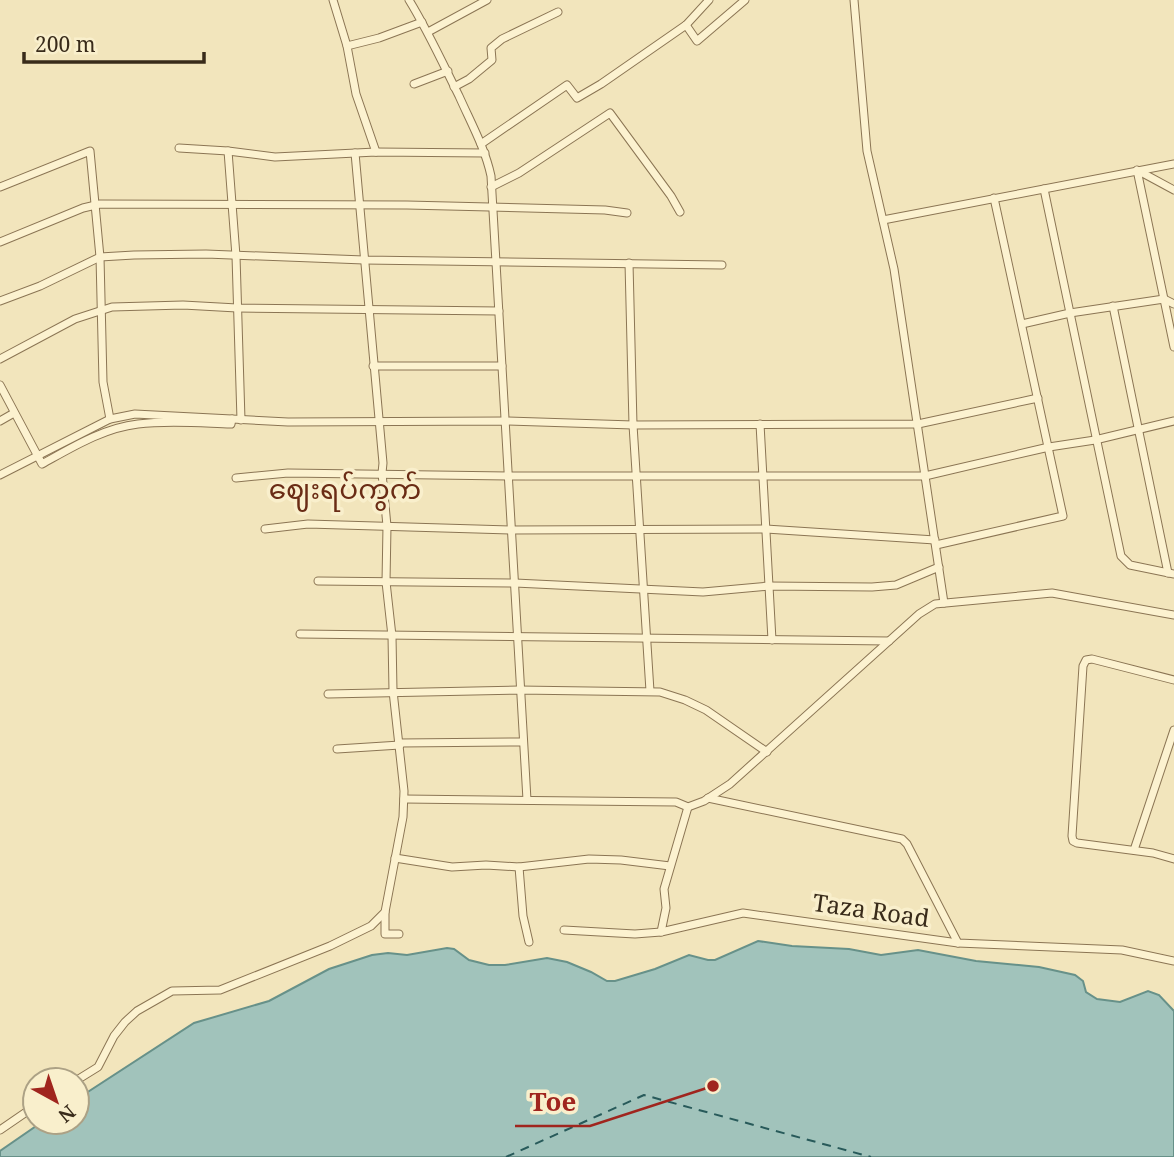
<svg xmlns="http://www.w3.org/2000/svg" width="1174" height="1157" font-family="'Noto Serif','Noto Sans Myanmar',serif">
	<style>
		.water { fill: #a1c3bb; stroke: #679189; stroke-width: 2 }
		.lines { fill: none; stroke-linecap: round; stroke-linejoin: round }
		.ferry { stroke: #285a5a; stroke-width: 2; stroke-dasharray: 9 7; stroke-linecap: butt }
		.minor-casing { stroke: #8b7554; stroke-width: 9 }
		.minor { stroke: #fcf2d0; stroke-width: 7 }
		.labels { text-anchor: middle; stroke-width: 7; stroke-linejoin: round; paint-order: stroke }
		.street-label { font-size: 24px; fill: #392b1a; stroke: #f9efcc }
		.quarter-label { font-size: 28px; fill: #6a2c15; stroke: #f9efcc }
		.leader { fill: none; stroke: #a0251e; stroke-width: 2.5 }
		.callout-dot { fill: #a0251e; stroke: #f9efcc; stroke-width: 2.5 }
		.callout-label { font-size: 26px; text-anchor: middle; font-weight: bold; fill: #a0251e; stroke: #f9efcc; stroke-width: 7; stroke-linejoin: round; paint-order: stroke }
	</style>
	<rect width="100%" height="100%" fill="#f2e5bc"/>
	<path class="water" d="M758,941L792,946L849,949L881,955L918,950L976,961L1039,967L1075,975L1083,981L1086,992L1097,999L1120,1002L1148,991L1159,995L1174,1011V1157H0V1151L42,1122H77V1099L194,1023L269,1001L329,969L372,955L388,953L407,955L447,948L454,949L469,960L489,965H505L547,958L567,962L591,972L607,981H615L655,969L689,955L708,960H715Z"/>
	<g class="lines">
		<path class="ferry" d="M506,1157L644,1095L871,1157"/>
		<g class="minor-casing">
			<g id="minor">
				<path d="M333,0L347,46L356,94L376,152"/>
				<path d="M409,0C428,31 443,64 459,96C471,123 485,148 491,176L527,800"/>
				<path d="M854,0L867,151L894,269L944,603"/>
				<path d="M686,25L697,41L745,0"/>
				<path d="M428,32L487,0"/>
				<path d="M347,46L379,38L422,22"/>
				<path d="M414,84L448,71"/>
				<path d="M454,87L469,79L492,60L491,48L502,39L558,12"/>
				<path d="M481,144L567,85L577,98L601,84L686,25L709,0"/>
				<path d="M179,148L228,151L275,157L376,152L485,153"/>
				<path d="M228,151L236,256L241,420"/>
				<path d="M0,187L90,151L100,257L103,382L110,419"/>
				<path d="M491,187L519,173L610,113L671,196L680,212"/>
				<path d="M1044,189L1121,556L1130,565L1174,574"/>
				<path d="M1174,190L1137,170L1174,347"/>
				<path d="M883,220L1174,164"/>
				<path d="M0,242L83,208L100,204L407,205L605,210L627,213"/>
				<path d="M629,263L633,425L650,691"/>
				<path d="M0,301L40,286L100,257L134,255L206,254L364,260L722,265"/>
				<path d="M1113,306L1168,573"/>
				<path d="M1022,324L1070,313L1164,299L1174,304"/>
				<path d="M0,359L75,319L112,307L183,305L237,308L499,311"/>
				<path d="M373,366H502"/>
				<path d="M0,385L42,464C71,448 103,428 138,424C168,420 201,423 231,424L232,419"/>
				<path d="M0,421L14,413"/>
				<path d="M760,424L772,640"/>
				<path d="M0,475L110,419L135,414L288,422L505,421L633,425L918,424L1038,398"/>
				<path d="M236,478L288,473L508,476H925L1049,447L1095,440L1174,421"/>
				<path d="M265,529L308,524L511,530L766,529L935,540"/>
				<path d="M936,545L1063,516L994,198"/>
				<path d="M318,581L515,583L703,592L769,586L872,587L896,585L939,567"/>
				<path d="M300,634L889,641"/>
				<path d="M1174,680L1092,659L1086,660L1083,666L1072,836L1073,841L1077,843L1153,853L1174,859"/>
				<path d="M328,694L519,690L660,692L685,700L706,710L767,752"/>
				<path d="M400,743L523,742"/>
				<path d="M337,749L400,745"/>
				<path d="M708,798L902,839L907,844L958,943"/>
				<path d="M404,799L676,802L688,807L704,801L730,784L919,614L935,604L1052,593L1174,615"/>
				<path d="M1134,850L1174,730"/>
				<path d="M395,858L452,867L486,865L519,867L589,859L621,860L670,866"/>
				<path d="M519,867L523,916L529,942"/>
				<path d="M385,912V934H399"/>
				<path d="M564,930L635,934L661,932L743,913L958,943L1122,950L1174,961"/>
				<path d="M661,932L666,908L664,889L688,807"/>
				<path d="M77,1080L98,1067L114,1036L125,1022L137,1011L172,991L220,990L330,946L371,926L385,912L403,817L404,791L393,691L392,636L386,582L387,526L382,473L383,463L355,153"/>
				<path d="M0,1130L35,1106"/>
			</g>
		</g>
		<use href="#minor" class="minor"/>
	</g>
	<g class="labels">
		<g class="street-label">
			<text transform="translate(871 911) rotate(8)" y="8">Taza Road</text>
		</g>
		<g class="quarter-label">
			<text x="345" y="499">ဈေးရပ်ကွက်</text>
		</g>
	</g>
	<path class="leader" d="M713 1086L590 1126H515"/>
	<circle class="callout-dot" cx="713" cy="1086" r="7"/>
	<g class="callout-label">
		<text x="553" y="1111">Toe</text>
	</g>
	<g transform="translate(56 1101) rotate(140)"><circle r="33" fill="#f9efcc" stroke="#aca185" stroke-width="2"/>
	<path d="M0-5L12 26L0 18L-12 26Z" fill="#a0251e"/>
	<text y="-10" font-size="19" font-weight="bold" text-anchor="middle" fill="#392b1a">N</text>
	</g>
	<path d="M24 52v10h180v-10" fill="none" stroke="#392b1a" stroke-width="3.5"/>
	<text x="35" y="52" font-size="21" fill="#392b1a" stroke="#f9efcc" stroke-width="5" paint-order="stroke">200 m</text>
</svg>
